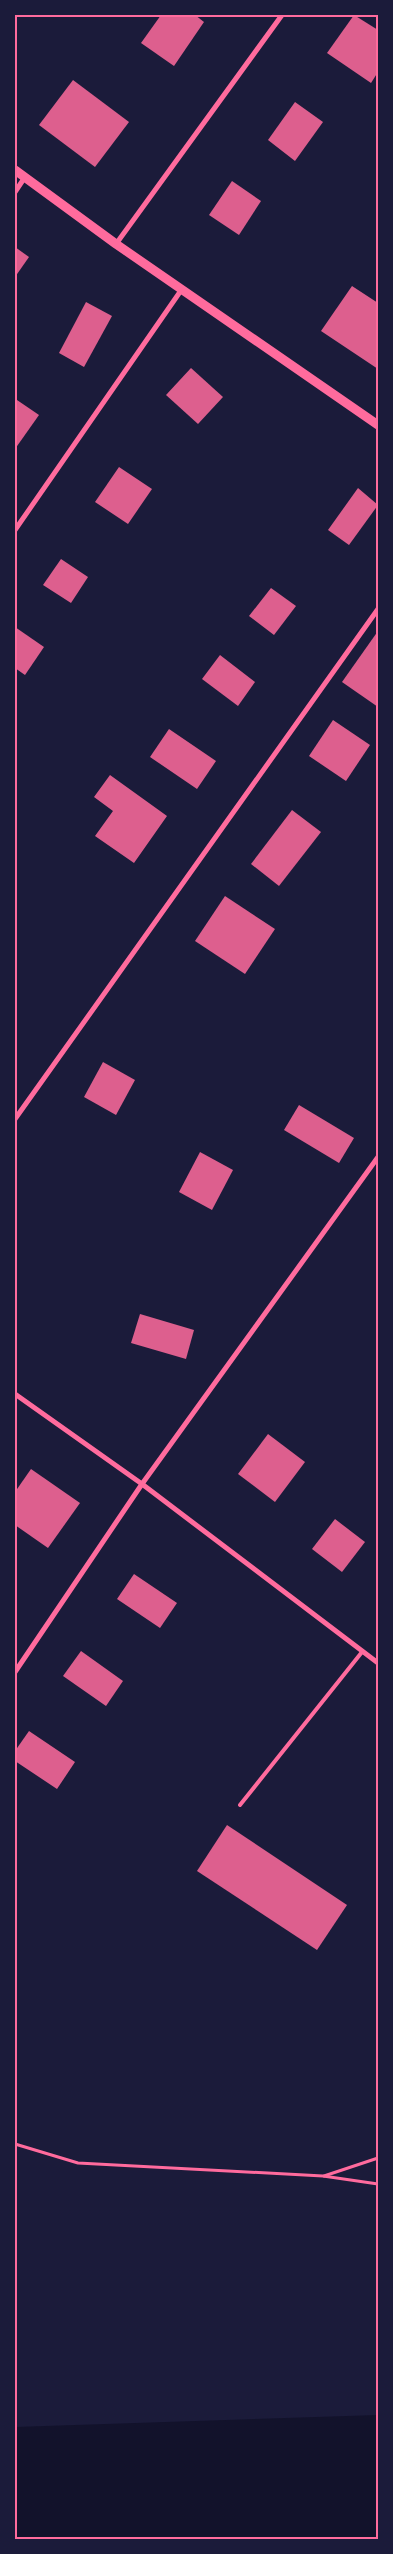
<svg xmlns="http://www.w3.org/2000/svg" width="393" height="2554" font-family="Mulish,sans-serif">
	<style>
		.water { fill: #12122b }
		.building { fill: #dd5f8e }
		.lines { fill: none; stroke-linecap: round; stroke-linejoin: round }
		.path { stroke: #ff6b9d; stroke-width: 3 }
		.service { stroke: #ff6b9d; stroke-width: 4 }
		.minor { stroke: #ff6b9d; stroke-width: 5 }
		.tertiary { stroke: #ff6b9d; stroke-width: 9 }
		.neatline { fill: none; stroke: #ff6b9d; stroke-width: 2 }
	</style>
	<rect width="100%" height="100%" fill="#1b1b3a"/>
	<path class="water" d="M378,2415V2539H15V2427Z"/>
	<g class="building">
		<path d="M161,15H195L204,22L174,66L141,43Z"/>
		<path d="M354,15L378,30V72L371,83L327,53Z"/>
		<path d="M73,80L129,122L95,167L39,125Z"/>
		<path d="M295,102L323,122L295,161L268,140Z"/>
		<path d="M232,181L261,201L239,235L209,215Z"/>
		<path d="M15,247L29,257L15,277Z"/>
		<path d="M352,286L378,303V369L321,331Z"/>
		<path d="M86,302L112,316L84,367L59,353Z"/>
		<path d="M191,368L223,397L198,424L166,395Z"/>
		<path d="M17,400L39,415L15,449V403Z"/>
		<path d="M119,467L152,489L128,524L95,502Z"/>
		<path d="M358,488L378,505L349,545L328,530Z"/>
		<path d="M61,559L88,577L71,603L43,585Z"/>
		<path d="M271,588L296,606L274,635L249,616Z"/>
		<path d="M15,627L44,647L25,675L15,668Z"/>
		<path d="M378,631V707L342,682Z"/>
		<path d="M220,655L255,682L238,706L202,679Z"/>
		<path d="M333,720L370,745L346,781L309,756Z"/>
		<path d="M169,729L216,761L197,789L150,757Z"/>
		<path d="M110,775L167,816L134,863L95,836L113,811L94,797Z"/>
		<path d="M292,810L321,832L279,886L251,864Z"/>
		<path d="M225,896L275,929L245,974L195,941Z"/>
		<path d="M103,1062L135,1080L116,1115L84,1097Z"/>
		<path d="M299,1105L354,1138L339,1163L284,1130Z"/>
		<path d="M200,1152L233,1170L212,1210L179,1192Z"/>
		<path d="M140,1314L194,1330L186,1359L131,1343Z"/>
		<path d="M268,1434L305,1462L275,1502L238,1474Z"/>
		<path d="M31,1469L80,1503L48,1548L15,1525V1492Z"/>
		<path d="M335,1519L365,1542L342,1572L312,1549Z"/>
		<path d="M134,1574L177,1603L160,1628L117,1599Z"/>
		<path d="M81,1651L123,1681L106,1706L63,1676Z"/>
		<path d="M29,1731L75,1762L57,1789L15,1761V1751Z"/>
		<path d="M227,1825L347,1905L317,1950L197,1871Z"/>
	</g>
	<g class="lines">
		<g class="path">
			<path d="M15,2144L78,2163L323,2176L378,2184"/>
			<path d="M324,2176L378,2158"/>
		</g>
		<path class="service" d="M240,1805L362,1652"/>
		<g class="minor">
			<path d="M15,192L25,177"/>
			<path d="M116,244L282,15"/>
			<path d="M15,530L182,289"/>
			<path d="M15,1119L378,609"/>
			<path d="M15,1394L142,1484L378,1663"/>
			<path d="M15,1672L142,1484L378,1157"/>
		</g>
		<path class="tertiary" d="M15,170L116,244L378,425"/>
	</g>
	<rect width="393" height="2554" fill="none" stroke="#1b1b3a" stroke-width="32"/>
	<rect x="16" y="16" width="361" height="2522" class="neatline"/>
</svg>
